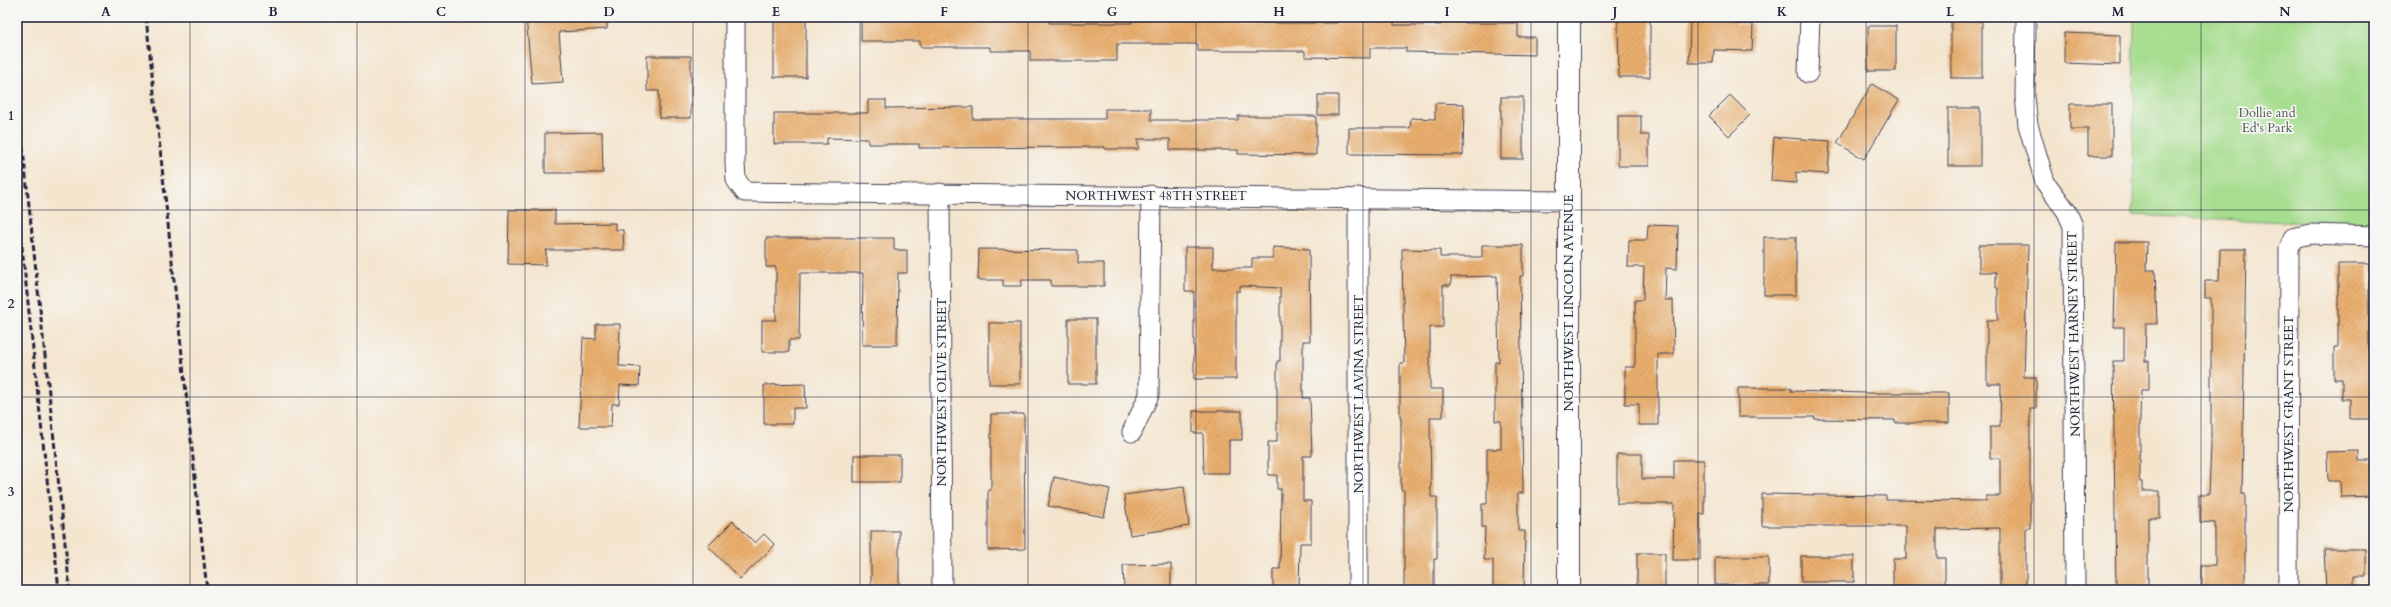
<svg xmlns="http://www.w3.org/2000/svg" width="2391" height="607" font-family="Cardo,serif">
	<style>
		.park { fill: #a6dd8e; stroke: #648064 }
		.building { fill: url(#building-hatch) }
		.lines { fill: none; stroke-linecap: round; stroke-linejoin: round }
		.street-casing { stroke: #423f51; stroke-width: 21 }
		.secondary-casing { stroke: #423f51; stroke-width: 24 }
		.street { stroke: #fff; stroke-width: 19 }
		.secondary { stroke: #fff; stroke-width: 22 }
		.rail { stroke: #22223b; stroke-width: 3; stroke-dasharray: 6 3; stroke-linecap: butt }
		.grid { fill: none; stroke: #22223b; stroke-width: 1; stroke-opacity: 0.55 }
		.labels { text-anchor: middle; stroke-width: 3.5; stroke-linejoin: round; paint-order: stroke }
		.park-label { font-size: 13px; fill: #4a5a54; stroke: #f6f6f2 }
		.street-label { font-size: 13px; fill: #22223b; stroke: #f6f6f2 }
		.neatline { fill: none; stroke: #22223b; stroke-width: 1.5 }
		.grid-label { font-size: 13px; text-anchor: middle; font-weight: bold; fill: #22223b }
	</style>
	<defs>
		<pattern id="building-hatch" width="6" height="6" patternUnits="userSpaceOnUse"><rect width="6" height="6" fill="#e9af6e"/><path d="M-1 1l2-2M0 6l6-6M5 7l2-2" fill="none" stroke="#c89660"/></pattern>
	</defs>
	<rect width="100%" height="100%" fill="#f6f6f2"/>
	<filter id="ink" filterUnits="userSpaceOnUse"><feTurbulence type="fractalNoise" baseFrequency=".025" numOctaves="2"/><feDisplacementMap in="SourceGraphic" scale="8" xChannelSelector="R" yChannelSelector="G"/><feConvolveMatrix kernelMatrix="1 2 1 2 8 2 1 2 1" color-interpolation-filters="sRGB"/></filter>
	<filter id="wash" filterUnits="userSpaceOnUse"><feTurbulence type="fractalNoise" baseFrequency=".012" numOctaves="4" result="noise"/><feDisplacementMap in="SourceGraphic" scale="16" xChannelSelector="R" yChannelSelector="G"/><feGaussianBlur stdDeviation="0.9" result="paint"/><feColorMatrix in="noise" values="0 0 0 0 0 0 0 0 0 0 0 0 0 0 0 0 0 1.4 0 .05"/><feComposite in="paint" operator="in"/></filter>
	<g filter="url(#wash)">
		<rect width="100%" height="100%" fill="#f4e5cf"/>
		<path class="park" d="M2134,17H2374V226L2133,215Z"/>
		<g id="blocks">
			<g class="building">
				<path d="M526,17H607V29L559,32L563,82L532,84Z"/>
				<rect x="774" y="17" width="32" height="60"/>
				<path d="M861,17L1049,18V23H1132V17L1241,20V23H1337V19H1394V25H1441V17H1464V23H1518V37H1535V55L1406,52V48H1370V58L1305,57V51H1198V44H1117V61H1030V51H990V47H920V41H861Z"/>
				<path d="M1690,17L1735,18V24H1753L1752,51L1714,50L1713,63H1689Z"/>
				<path d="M1618,19H1650V77H1619Z"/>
				<rect x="1951" y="21" width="31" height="57"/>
				<rect x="1868" y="26" width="28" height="45"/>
				<path d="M2064,33L2120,35V65L2064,63Z"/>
				<path d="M647,56H691V118H659V91H647Z"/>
				<path d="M1872,84L1899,100L1864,159L1837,143Z"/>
				<rect x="1318" y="95" width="20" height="20"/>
				<path d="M1730,95L1750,115L1729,136L1709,116Z"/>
				<rect x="1501" y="97" width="22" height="62"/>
				<path d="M868,100H886V108L973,107V119H1105V109H1151V120H1238V116H1316V155L1238,154V150H1170V139H1138V149H1105V147L919,148V144H868V139L827,138V144H774V113H868Z"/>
				<path d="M1435,103L1464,104L1463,155L1349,154V128H1410L1411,118L1435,119Z"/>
				<path d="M2070,104H2112V156H2088V129H2070Z"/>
				<rect x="1948" y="108" width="32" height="58"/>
				<path d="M1618,116H1641V135H1649V166H1618Z"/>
				<path d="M602,132L603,173H545V133Z"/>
				<path d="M1774,137L1830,141L1828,174L1796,172V183L1771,181Z"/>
				<path d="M509,210H555V224L615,223V230H623L624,250H546V265L508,264Z"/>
				<path d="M1648,225L1678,226L1677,269L1666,268L1665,300H1673L1674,354H1658V425H1639V404H1625V367H1635V300H1643L1644,267H1628L1629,240H1647Z"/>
				<rect x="1764" y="237" width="32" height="58"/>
				<path d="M766,238H894V250H907V273H898L897,345H862L863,273H800L799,340H789V352H762V320H776V267H766Z"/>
				<path d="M2116,242H2147L2146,270H2155L2157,324H2146L2145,361H2149V390H2141L2140,415V482H2142V491H2160V518H2148V590H2116L2113,361H2124V327H2114Z"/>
				<path d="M1482,245H1523V276H1520L1523,493H1518V531H1525L1524,590H1493V560H1484L1485,527H1482V504H1487V449H1501V421H1495V362H1499L1497,276L1451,277V285H1443V327H1430V389H1443V417H1430L1431,497H1437V559H1434V590H1404V490H1401V417H1400V363H1404L1402,249L1440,250V257H1482Z"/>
				<path d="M1979,245H2028L2024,377H2036V409H2030V528H2026V590H2000V528L1937,529V558H1945V587H1893V559H1906V526H1762V494L1886,496V500L1986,501V496H2000V458H1990V427H2000L2001,384H1987V320H1998V288H1996V272H1979Z"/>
				<path d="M1185,247H1213V268H1252V258H1273V247L1309,249L1310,341H1303V398H1310L1312,456H1303V501H1311V543H1300L1299,590H1273V569H1280L1281,489H1277V475H1268V442H1277V361H1280V288L1240,286V291H1236V379H1194V291H1185Z"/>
				<path d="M979,249L1078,250V263H1104V286H1051V280H1022L1021,286H1003V280H978Z"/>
				<path d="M2220,249H2246L2242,494H2245V590H2202V565H2215V523L2200,522V494H2209L2211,445V298H2205V281H2219Z"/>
				<path d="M2338,264H2369V348H2374V419H2350V399H2342V379H2334V348H2338Z"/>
				<rect x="1068" y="319" width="28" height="65"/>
				<rect x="989" y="323" width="31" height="61"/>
				<path d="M596,324H620L619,366L640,367L639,386L620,385L619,404H612L611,427H579L583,338L596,339Z"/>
				<path d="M805,384L806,408H793V424H764V385Z"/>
				<path d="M1738,388H1791V391L1868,393H1949V423H1895V420L1815,419V417H1738Z"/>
				<path d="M1193,411H1242V440H1229V473H1204L1203,433H1193Z"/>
				<path d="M991,414H1024L1025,549L988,550V490H991Z"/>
				<path d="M2359,451V461H2374V496L2341,497L2340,481H2328L2327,452Z"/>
				<path d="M1617,454H1642V479H1674V460H1704V514H1700V560H1673L1674,504H1617Z"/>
				<rect x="854" y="455" width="46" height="27"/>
				<path d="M1054,477L1110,489L1104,517L1048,506Z"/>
				<path d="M1184,487L1189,526L1130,535L1124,495Z"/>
				<path d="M733,521L755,543L764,534L775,545L740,579L708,546Z"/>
				<rect x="871" y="531" width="28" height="58"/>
				<path d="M2324,549H2366V576H2354V590H2326Z"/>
				<rect x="1637" y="553" width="28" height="37"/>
				<rect x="1801" y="556" width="53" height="26"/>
				<rect x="1715" y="557" width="54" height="28"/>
				<path d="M1171,564V590H1124L1123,565Z"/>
			</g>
		</g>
	</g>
	<g filter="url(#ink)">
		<use href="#blocks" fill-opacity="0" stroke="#423f51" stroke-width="1"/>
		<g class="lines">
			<g class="street-casing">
				<g id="street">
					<path d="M735,17V163L736,180L745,192L1568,201"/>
					<path d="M2026,17L2025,97L2028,125L2045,182L2067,212L2073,226L2075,590"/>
					<path d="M1808,73L1810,17"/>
					<path d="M940,193L942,590"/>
					<path d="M1132,432L1149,395L1151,195"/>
					<path d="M1358,590V197"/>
					<path d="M2288,590L2289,249L2293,238L2310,234L2374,236"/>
				</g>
			</g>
			<g class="secondary-casing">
				<path id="secondary" d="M1569,590V17"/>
			</g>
			<use href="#street" class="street"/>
			<use href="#secondary" class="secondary"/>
			<g class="rail">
				<path d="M146,17L207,590"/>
				<path d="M17,93L70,590"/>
				<path d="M17,201L59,590"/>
			</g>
		</g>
	</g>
	<path class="grid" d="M190,17V590M357,17V590M525,17V590M693,17V590M860,17V590M1028,17V590M1196,17V590M1363,17V590M1531,17V590M1698,17V590M1866,17V590M2034,17V590M2201,17V590M17,210H2374M17,397H2374"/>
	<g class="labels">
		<g class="park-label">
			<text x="2267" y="117">Dollie and<tspan x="2267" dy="15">Ed's Park</tspan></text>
		</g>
		<g class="street-label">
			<text x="1156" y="200">NORTHWEST 48TH STREET</text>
			<text transform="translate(1568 303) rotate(-90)" y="5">NORTHWEST LINCOLN AVENUE</text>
			<text transform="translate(2073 334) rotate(-91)" y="5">NORTHWEST HARNEY STREET</text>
			<text transform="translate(941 392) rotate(-90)" y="5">NORTHWEST OLIVE STREET</text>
			<text transform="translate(1358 394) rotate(-90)" y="5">NORTHWEST LAVINA STREET</text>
			<text transform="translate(2288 414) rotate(-90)" y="5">NORTHWEST GRANT STREET</text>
		</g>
	</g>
	<rect width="2391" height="607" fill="none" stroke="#f6f6f2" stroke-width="44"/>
	<rect x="22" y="22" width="2347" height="563" class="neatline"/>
	<g class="grid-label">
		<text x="106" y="16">A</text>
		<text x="273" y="16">B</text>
		<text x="441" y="16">C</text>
		<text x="609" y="16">D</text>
		<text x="776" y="16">E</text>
		<text x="944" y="16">F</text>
		<text x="1112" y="16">G</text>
		<text x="1279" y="16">H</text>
		<text x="1447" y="16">I</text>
		<text x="1615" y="16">J</text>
		<text x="1782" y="16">K</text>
		<text x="1950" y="16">L</text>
		<text x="2118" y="16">M</text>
		<text x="2285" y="16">N</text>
		<text x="11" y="120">1</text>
		<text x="11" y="308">2</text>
		<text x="11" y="496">3</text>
	</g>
</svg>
